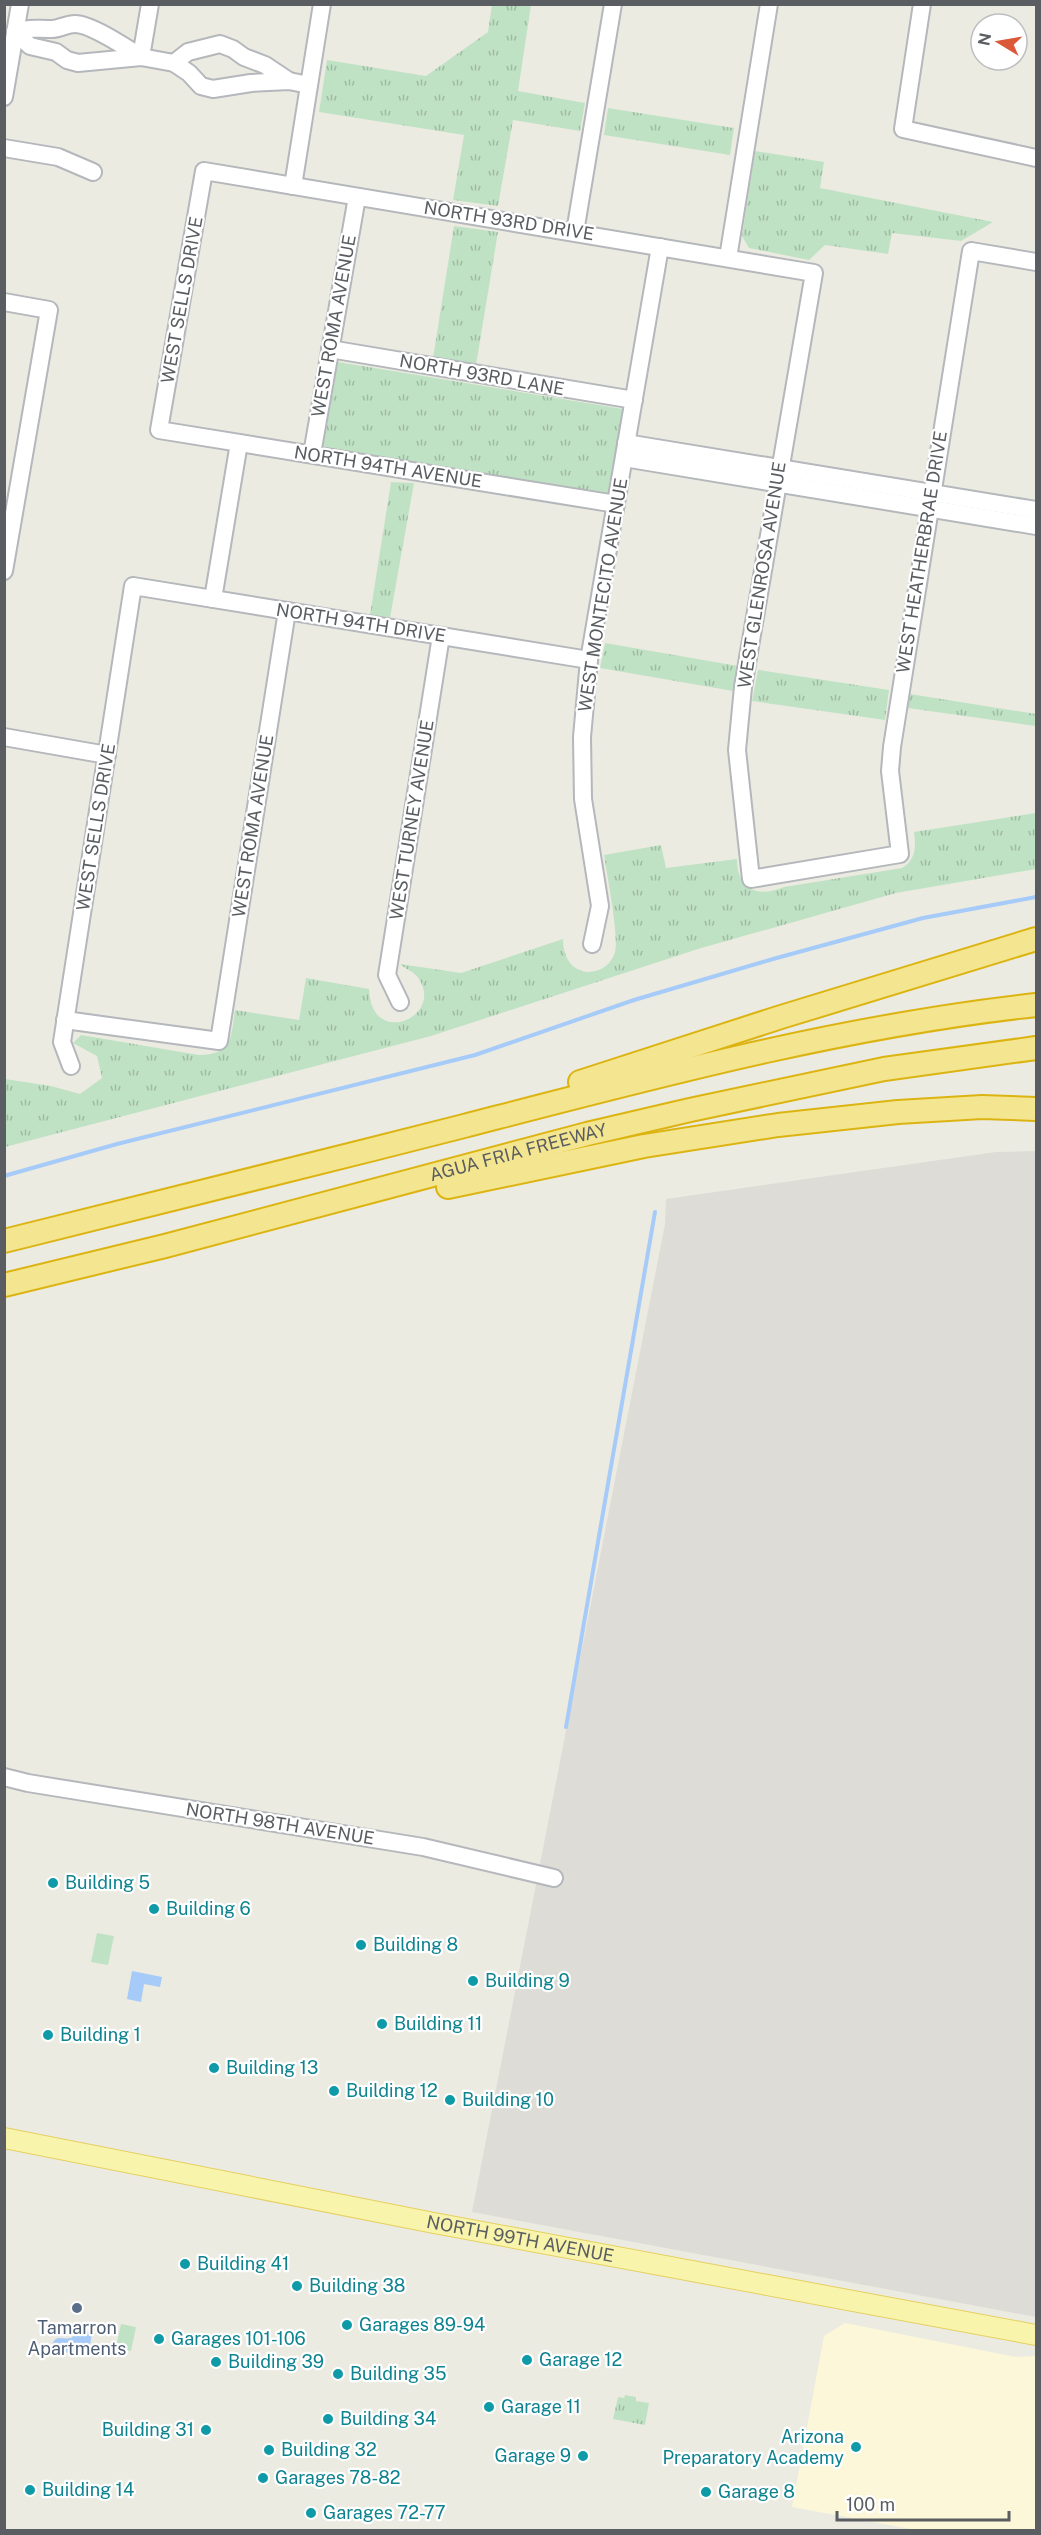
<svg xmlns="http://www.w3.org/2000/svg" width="1041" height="2535" font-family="'Public Sans',sans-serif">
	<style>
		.commercial { fill: #fbf7d8 }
		.industrial { fill: #dddcd6 }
		.park { fill: url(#park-tufts) }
		.pitch { fill: #c0e2c4 }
		.water { fill: #a6cbf8 }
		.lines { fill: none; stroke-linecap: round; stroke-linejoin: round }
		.stream { stroke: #a6cbf8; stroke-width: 4 }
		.minor-casing { stroke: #b4b7bb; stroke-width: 20 }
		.major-casing { stroke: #e5d061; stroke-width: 22 }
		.highway-casing { stroke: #dcb412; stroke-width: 26 }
		.minor { stroke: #fff; stroke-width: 16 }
		.major { stroke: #f8f4ab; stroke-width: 20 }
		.highway { stroke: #f4e691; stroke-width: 22 }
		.culture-dot { fill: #0f9aa8; stroke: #fff; stroke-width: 2 }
		.service-dot { fill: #5c6f8a; stroke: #fff; stroke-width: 2 }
		.labels { text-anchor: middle; stroke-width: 4.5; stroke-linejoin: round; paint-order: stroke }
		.street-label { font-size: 18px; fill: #5a5d61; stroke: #fff }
		.culture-label { font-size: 18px; fill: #0d838f; stroke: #fff; text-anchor: start }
		.service-label { font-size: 18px; fill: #4e5e75; stroke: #fff }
	</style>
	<defs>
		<pattern id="park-tufts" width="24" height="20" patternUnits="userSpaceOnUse" patternTransform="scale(1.5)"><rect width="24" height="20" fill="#c0e2c4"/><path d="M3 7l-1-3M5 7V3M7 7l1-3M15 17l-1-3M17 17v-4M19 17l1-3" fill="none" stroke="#9fbaa3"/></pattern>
	</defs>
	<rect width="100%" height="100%" fill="#ecebe2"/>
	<path class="commercial" d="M845,2323L1016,2357L1036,2356V2530H916L792,2507L824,2336Z"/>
	<path class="industrial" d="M1036,1151V2317L472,2212L665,1224L666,1199L996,1152Z"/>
	<g class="park">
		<path d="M492,5H531L518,91L585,103L580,131L513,120L498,206L453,200L464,135L319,112L327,60L426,76L488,32Z"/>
		<path d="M608,108L734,128L730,155L604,135Z"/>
		<path d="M755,151L824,162L820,188L993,222L961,241L892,233L888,254L825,245L809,260L749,248L742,236Z"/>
		<path d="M454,226L498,232L476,365L433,358Z"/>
		<path d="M338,362L623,409L610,497L323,448Z"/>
		<path d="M391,482L414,483L390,618L370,615Z"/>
		<path d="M605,643L738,666L733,691L600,668Z"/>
		<path d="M758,670L889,690L885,720L752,701Z"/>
		<path d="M910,694L1036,714V726L908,708Z"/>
		<path d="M1036,813V869L896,893L698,949L431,1036L5,1147V1079L51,1086L80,1094L102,1078L97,1056L73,1043L81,1035L199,1055C233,1055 231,1036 235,1010L299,1020L306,978L369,989C371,1049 444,1017 419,979C414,971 406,970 400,964L461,973L563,939C563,981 607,980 615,952C619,936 607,875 604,855L661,845L666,868L737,859C737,890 758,898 784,887L902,868C916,860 916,846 914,832Z"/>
		<path d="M625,2395L636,2397V2401L649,2403L645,2425L613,2419L618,2397L624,2398Z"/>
	</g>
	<g class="pitch">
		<path d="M97,1933L114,1936L108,1965L91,1962Z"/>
		<path d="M121,2324L136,2327L131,2351L116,2347Z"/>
	</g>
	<g class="water">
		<path d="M132,1971L162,1977L160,1987L144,1984L141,2002L127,1999Z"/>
		<path d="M80,2331H87L92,2334L90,2345L76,2354L54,2350L52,2345C56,2334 62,2340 71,2338Z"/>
	</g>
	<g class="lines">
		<g class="stream">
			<path d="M4,1176L117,1144L475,1055L634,1000L773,959L923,918L1036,897"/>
			<path d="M566,1727L655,1212"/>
		</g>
		<g class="minor-casing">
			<g id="minor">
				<path d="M922,4L903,129L1036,158"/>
				<path d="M15,32L30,46L56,52L67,60L78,63L141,57L174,63L189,73L201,86L213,89L251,83L289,81L309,85"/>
				<path d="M15,32C32,27 35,29 52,29C59,29 67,24 75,24C91,24 127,48 141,57"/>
				<path d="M141,57L150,4"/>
				<path d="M174,63L188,52L220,44L233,49L244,57L265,65L289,81"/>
				<path d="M4,97L20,4"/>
				<path d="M4,148L58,157L93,172"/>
				<path d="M293,186L322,4"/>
				<path d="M575,232L613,4"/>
				<path d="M728,258L769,4"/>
				<path d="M4,302L49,310L4,571"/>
				<path d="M330,349L634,400"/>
				<path d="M626,443L1036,510"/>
				<path d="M312,454L357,197"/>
				<path d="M624,458L1036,526"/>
				<path d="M616,504L159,430L204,171L814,273L743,687L737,750L751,879L900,854L890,771L892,747L971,251L1036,262"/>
				<path d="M213,599L239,443"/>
				<path d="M4,737L107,755"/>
				<path d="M592,944L600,906L583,799L582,737L589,660L660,247"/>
				<path d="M400,1002L387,975L441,636"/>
				<path d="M65,1020L219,1041L287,611"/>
				<path d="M71,1066L62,1042L133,586L589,660"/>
				<path d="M4,1777L28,1783L423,1847L554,1878"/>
			</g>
		</g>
		<g class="major-casing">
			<g id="major">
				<path id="s1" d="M4,2138L434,2223L1036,2335"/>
			</g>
		</g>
		<g class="highway-casing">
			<g id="highway">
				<path d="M580,1082L781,1017L1036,939"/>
				<path d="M448,1187L644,1146L778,1125L898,1112L982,1107L1036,1109"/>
				<path d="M4,1241C158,1203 311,1165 464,1126C653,1077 842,1026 1036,1005"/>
				<path id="s2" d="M4,1285L165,1246L587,1134L690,1110L884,1069L1036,1048"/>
			</g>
		</g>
		<use href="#minor" class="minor"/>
		<use href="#major" class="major"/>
		<use href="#highway" class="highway"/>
	</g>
	<g class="culture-dot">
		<circle cx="53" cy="1883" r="6"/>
		<circle cx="154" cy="1909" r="6"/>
		<circle cx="361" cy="1945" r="6"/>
		<circle cx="473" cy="1981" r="6"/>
		<circle cx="382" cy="2024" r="6"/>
		<circle cx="48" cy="2035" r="6"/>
		<circle cx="214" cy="2068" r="6"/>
		<circle cx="334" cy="2091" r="6"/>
		<circle cx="450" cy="2100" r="6"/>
		<circle cx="185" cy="2264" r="6"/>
		<circle cx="297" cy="2286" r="6"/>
		<circle cx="347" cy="2325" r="6"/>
		<circle cx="159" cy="2339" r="6"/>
		<circle cx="527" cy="2360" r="6"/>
		<circle cx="216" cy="2362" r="6"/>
		<circle cx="338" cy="2374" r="6"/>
		<circle cx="489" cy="2407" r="6"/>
		<circle cx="328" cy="2419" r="6"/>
		<circle cx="206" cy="2430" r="6"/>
		<circle cx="856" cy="2447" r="6"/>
		<circle cx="269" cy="2450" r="6"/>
		<circle cx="583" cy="2456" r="6"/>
		<circle cx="263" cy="2478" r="6"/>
		<circle cx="30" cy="2490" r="6"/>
		<circle cx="706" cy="2492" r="6"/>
		<circle cx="311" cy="2513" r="6"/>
	</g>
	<circle class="service-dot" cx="77" cy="2308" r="6"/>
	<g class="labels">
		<g class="street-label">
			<text transform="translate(509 221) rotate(9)" y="6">NORTH 93RD DRIVE</text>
			<text transform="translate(182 300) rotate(-80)" y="6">WEST SELLS DRIVE</text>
			<text transform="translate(334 326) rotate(-80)" y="6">WEST ROMA AVENUE</text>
			<text transform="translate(482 375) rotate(10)" y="6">NORTH 93RD LANE</text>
			<text transform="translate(388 467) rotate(9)" y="6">NORTH 94TH AVENUE</text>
			<text transform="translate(922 552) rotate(-81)" y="6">WEST HEATHERBRAE DRIVE</text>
			<text transform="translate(762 575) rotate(-81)" y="6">WEST GLENROSA AVENUE</text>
			<text transform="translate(603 595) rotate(-81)" y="6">WEST MONTECITO AVENUE</text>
			<text transform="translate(361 623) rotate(9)" y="6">NORTH 94TH DRIVE</text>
			<text transform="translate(412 820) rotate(-81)" y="6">WEST TURNEY AVENUE</text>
			<text transform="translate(253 826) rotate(-81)" y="6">WEST ROMA AVENUE</text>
			<text transform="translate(96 827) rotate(-81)" y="6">WEST SELLS DRIVE</text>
			<text dy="6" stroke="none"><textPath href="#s2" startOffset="531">AGUA FRIA FREEWAY</textPath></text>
			<text transform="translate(280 1824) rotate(9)" y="6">NORTH 98TH AVENUE</text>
			<text dy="6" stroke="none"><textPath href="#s1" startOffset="526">NORTH 99TH AVENUE</textPath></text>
		</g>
		<g class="culture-label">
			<text x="65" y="1889">Building 5</text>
			<text x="166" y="1915">Building 6</text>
			<text x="373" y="1951">Building 8</text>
			<text x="485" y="1987">Building 9</text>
			<text x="394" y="2030">Building 11</text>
			<text x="60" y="2041">Building 1</text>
			<text x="226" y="2074">Building 13</text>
			<text x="346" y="2097">Building 12</text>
			<text x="462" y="2106">Building 10</text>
			<text x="197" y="2270">Building 41</text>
			<text x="309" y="2292">Building 38</text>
			<text x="359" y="2331">Garages 89-94</text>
			<text x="171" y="2345">Garages 101-106</text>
			<text x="539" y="2366">Garage 12</text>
			<text x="228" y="2368">Building 39</text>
			<text x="350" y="2380">Building 35</text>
			<text x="501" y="2413">Garage 11</text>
			<text x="340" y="2425">Building 34</text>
			<text x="194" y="2436" text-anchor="end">Building 31</text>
			<text x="844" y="2443" text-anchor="end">Arizona<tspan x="844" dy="21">Preparatory Academy</tspan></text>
			<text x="281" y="2456">Building 32</text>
			<text x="571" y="2462" text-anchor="end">Garage 9</text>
			<text x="275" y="2484">Garages 78-82</text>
			<text x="42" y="2496">Building 14</text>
			<text x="718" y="2498">Garage 8</text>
			<text x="323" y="2519">Garages 72-77</text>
		</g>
		<g class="service-label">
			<text x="77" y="2334">Tamarron<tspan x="77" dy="21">Apartments</tspan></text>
		</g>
	</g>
	<rect width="1041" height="2535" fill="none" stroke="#5a5d61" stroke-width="12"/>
	<g transform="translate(999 42) rotate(281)"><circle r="28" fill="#ffffff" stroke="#bdbec0" stroke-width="1.5"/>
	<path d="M0-4.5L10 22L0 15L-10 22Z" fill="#db5839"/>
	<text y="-9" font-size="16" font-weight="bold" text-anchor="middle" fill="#5a5d61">N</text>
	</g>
	<path d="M837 2511v9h172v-9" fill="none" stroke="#5a5d61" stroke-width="3"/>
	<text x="846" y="2511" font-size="18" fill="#5a5d61" stroke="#ffffff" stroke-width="4.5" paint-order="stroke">100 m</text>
</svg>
